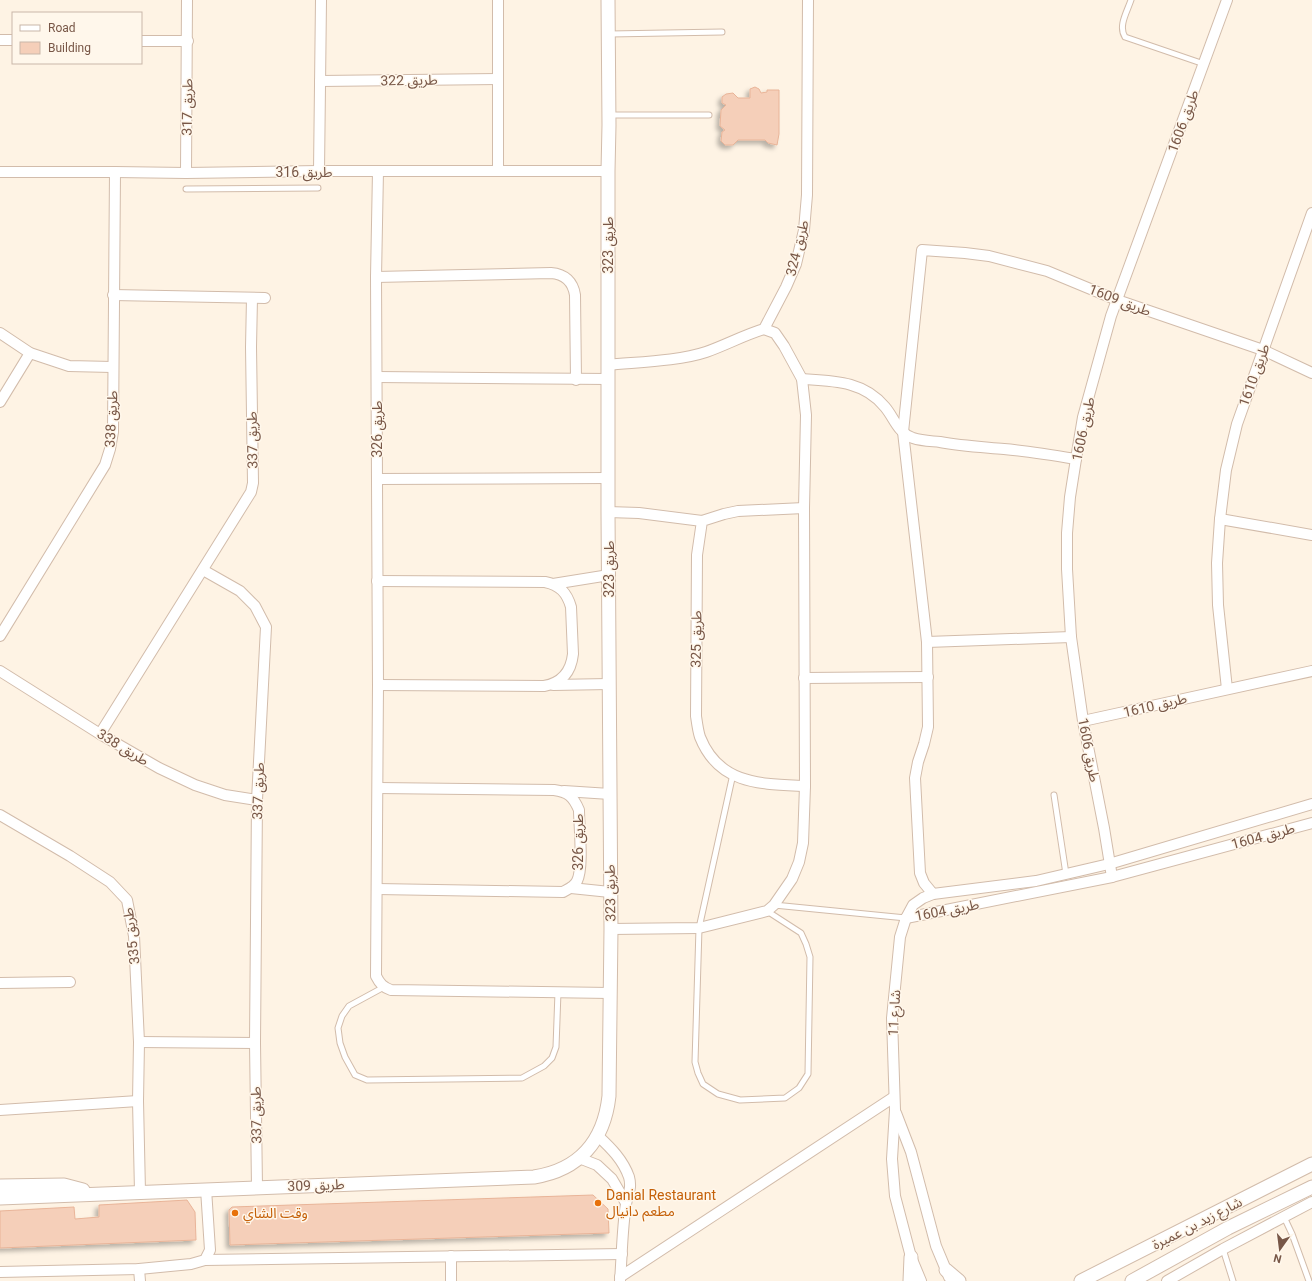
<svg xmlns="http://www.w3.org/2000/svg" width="1312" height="1281" font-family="Roboto,'Noto Sans Arabic',sans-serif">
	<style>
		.building { fill: #f5cfb9; stroke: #e9b498; filter: url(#shadow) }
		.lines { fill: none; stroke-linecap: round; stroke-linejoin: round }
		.service-casing { stroke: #d2bcab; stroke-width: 7 }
		.minor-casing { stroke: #d2bcab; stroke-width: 12 }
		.tertiary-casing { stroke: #d2bcab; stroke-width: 15 }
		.service { stroke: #fff; stroke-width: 5 }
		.minor { stroke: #fff; stroke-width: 10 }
		.tertiary { stroke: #fff; stroke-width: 13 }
		.food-dot { fill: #e8710a; stroke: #fff7eb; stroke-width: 1.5 }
		.labels { text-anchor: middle; stroke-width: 3; stroke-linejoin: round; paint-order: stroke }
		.street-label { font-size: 14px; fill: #785747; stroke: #fff7eb }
		.food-label { font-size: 14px; fill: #c56008; stroke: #fff7eb; text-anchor: start }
	</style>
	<defs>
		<filter id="shadow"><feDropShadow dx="-3.5" dy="3.5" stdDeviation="2" flood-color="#0004"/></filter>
	</defs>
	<rect width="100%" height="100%" fill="#fef3e4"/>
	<g class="building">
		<path d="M755,87L759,89L761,93L767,92V90H779V134L777,145L768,143L765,140H738L733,145H725L721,141L722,132L725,130L720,126L721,110L726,105L722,103V97L726,94L733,93L738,98H750V89Z"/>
		<path d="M593,1195L608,1209L609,1233L230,1245L229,1210L232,1207Z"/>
		<path d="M187,1200L195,1212L196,1240L0,1248V1211L74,1207L75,1219L99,1217V1205Z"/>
	</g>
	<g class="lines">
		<g class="service-casing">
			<g id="service">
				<path d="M1131,0C1127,12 1118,26 1125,37L1204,64"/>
				<path d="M610,34L722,32"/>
				<path d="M610,115H709"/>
				<path d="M186,189L318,188"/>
				<path d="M733,774L699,928L695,1062L698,1073L703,1084L718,1094L740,1100L785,1098L799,1088L808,1074L810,957L806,944L801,933L767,911"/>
				<path d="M1054,795L1066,874"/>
				<path d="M774,905L906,918"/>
				<path d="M384,987L349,1006L342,1016L338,1028L340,1043L345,1057L355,1075L367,1080L522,1078L544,1066L552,1058L556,1047L558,992"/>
				<path d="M1284,1217L1292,1234L1309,1281"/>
				<path d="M1223,1249L1233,1281"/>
			</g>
		</g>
		<g class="minor-casing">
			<g id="minor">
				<path d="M0,40H13"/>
				<path d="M141,41H188"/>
				<path d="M320,81L498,79"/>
				<path d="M319,171L321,0"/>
				<path d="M378,171L376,277L378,685L376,976C380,984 383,987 391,990L610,993"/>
				<path d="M498,171V0"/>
				<path d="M0,172H115L186,173L319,171H608"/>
				<path d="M186,173L187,0"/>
				<path d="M376,277L551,273C565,274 573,282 575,295L576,380"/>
				<path d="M113,295L265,298"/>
				<path d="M0,333L30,353L69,366L112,367"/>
				<path d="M608,365C638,362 679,361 706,352C726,345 744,335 764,329L786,287L796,264L804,230L807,195L808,0"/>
				<path d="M377,377L609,379"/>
				<path d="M802,379C834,381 864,381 885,407C895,419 897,432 913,438C922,441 931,441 940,442C961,446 982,447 1004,449C1028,451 1052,455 1076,459"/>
				<path d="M0,402L30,353"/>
				<path d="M377,479L608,478"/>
				<path d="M804,508L738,511L724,514L702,521L697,555L696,716C697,723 698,731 700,737C719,785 761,784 805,786"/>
				<path d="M608,512L639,513L702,521"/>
				<path d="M1220,519L1312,535"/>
				<path d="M203,570L240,591L255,606L266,627L257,800L255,1043L257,1187"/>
				<path d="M377,581L545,582C560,585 567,593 571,607L573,654C571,672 562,683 544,686L378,685"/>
				<path d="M553,584L609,575"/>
				<path d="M0,636L105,465L110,449L113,432L115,172"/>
				<path d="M927,642L1071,637"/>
				<path d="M0,671L100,734L159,768L195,785L225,795L257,800"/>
				<path d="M804,678L928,677"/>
				<path d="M553,685L609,684"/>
				<path d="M1227,689L1218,605L1217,563L1220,519L1226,470L1237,424L1312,213"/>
				<path d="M1083,721L1312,671"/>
				<path d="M100,734L251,492L253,483L251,347L252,298"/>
				<path d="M564,791L610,794"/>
				<path d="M0,815L70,856L110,882L127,900L134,936L139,1042L138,1101L140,1192"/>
				<path d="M1112,877L1104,828L1083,721L1071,637L1067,569V533L1070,497L1076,459L1083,417L1111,316L1227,0"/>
				<path d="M571,888L610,892"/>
				<path d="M377,889L563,892C568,889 574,887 577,881C584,867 579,826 579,810C573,796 568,792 554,790L378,788"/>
				<path d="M933,894L924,883L920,873L915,778L918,762L924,744L928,727L927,642L903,432L922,250L965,253L989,256L1047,271L1117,300L1263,350L1312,373"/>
				<path d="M906,918L1112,877L1312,823"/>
				<path d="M611,929L699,928L767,911L774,905L792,879L799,862L803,843L805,786L804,508L806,415L802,379L784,346L775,333L764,329"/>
				<path d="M0,983L70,982"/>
				<path d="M139,1042L255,1043"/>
				<path d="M0,1110L138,1101"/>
				<path d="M896,1113L911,1152L936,1246L949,1277"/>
				<path d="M598,1136C611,1148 623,1160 629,1177C632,1188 628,1194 626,1204C622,1229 622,1256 620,1281"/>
				<path d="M579,1158L597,1165L612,1179L626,1203"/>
				<path d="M205,1260L622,1254"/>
				<path d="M139,1269L140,1281"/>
				<path d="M0,1272L139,1269L191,1264L205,1260L210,1250L206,1189"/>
				<path d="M620,1277L894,1097"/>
				<path d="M451,1281V1256"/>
				<path d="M921,1281L911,1257L895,1196L892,1159L895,1110L892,1018L900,937L906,918L913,905L923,898L933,894L1036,881L1109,864L1312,804"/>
				<path d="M1167,1281L1223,1249L1312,1202"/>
			</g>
		</g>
		<g class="tertiary-casing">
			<g id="tertiary">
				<path d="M0,1186L64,1185L83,1190"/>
				<path d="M0,1198L534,1177C579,1170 604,1141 609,1096L611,929L608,512V171L609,125L608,0"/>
				<path d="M946,1270L959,1281"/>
				<path d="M910,1281L911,1257"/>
				<path d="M1081,1281L1312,1164"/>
				<path d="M1132,1281L1228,1228L1312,1187"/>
			</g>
		</g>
		<use href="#service" class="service"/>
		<use href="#minor" class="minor"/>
		<use href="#tertiary" class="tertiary"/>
	</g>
	<g class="food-dot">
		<circle cx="598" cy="1203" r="4"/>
		<circle cx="235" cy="1213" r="4"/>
	</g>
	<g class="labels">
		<g class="street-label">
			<text transform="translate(409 80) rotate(-1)" y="5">طريق 322</text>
			<text transform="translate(187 107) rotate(-89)" y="5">طريق 317</text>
			<text transform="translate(1183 121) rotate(-70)" y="5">طريق 1606</text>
			<text x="304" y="177">طريق 316</text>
			<text transform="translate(608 245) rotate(-90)" y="5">طريق 323</text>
			<text transform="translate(797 248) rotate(-76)" y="5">طريق 324</text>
			<text transform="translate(1120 300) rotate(21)" y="5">طريق 1609</text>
			<text transform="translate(1254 375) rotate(-70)" y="5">طريق 1610</text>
			<text transform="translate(111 419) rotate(-87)" y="5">طريق 338</text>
			<text transform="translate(377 429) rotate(-90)" y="5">طريق 326</text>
			<text transform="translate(1083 429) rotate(-78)" y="5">طريق 1606</text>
			<text transform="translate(252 440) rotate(-91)" y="5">طريق 337</text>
			<text transform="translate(609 569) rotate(-90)" y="5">طريق 323</text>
			<text transform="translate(696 639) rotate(-89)" y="5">طريق 325</text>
			<text transform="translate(1155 705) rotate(-13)" y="5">طريق 1610</text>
			<text transform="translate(123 747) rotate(31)" y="5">طريق 338</text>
			<text transform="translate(1089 750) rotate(79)" y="5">طريق 1606</text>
			<text transform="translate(258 791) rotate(-88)" y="5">طريق 337</text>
			<text transform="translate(1263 836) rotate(-15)" y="5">طريق 1604</text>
			<text transform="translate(578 842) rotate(-90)" y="5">طريق 326</text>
			<text transform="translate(610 893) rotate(-91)" y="5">طريق 323</text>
			<text transform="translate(947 910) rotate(-11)" y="5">طريق 1604</text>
			<text transform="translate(131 936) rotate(-97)" y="5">طريق 335</text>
			<text transform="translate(894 1013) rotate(-87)" y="5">شارع 11</text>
			<text transform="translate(256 1115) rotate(-91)" y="5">طريق 337</text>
			<text transform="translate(316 1185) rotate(-2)" y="5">طريق 309</text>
			<text transform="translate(1197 1223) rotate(-27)" y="5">شارع زيد بن عميرة</text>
		</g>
		<g class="food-label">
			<text x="606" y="1200">Danial Restaurant<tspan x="606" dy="16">مطعم دانيال</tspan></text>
			<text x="243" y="1218">وقت الشاي</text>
		</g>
	</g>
	<rect x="12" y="12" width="130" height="52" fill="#fff7eb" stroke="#c9b7a9"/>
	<rect x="20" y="25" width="20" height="6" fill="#ffffff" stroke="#c9b7a9"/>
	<text x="48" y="32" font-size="12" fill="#785747">Road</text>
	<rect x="20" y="42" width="20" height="12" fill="#f5cfb9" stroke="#c9b7a9"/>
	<text x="48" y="52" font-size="12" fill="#785747">Building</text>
	<g transform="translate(1280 1249) rotate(194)" stroke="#fff7eb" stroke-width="3" paint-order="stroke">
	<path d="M0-3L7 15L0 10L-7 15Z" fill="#785747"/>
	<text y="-6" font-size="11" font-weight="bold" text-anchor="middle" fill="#785747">N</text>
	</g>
</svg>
